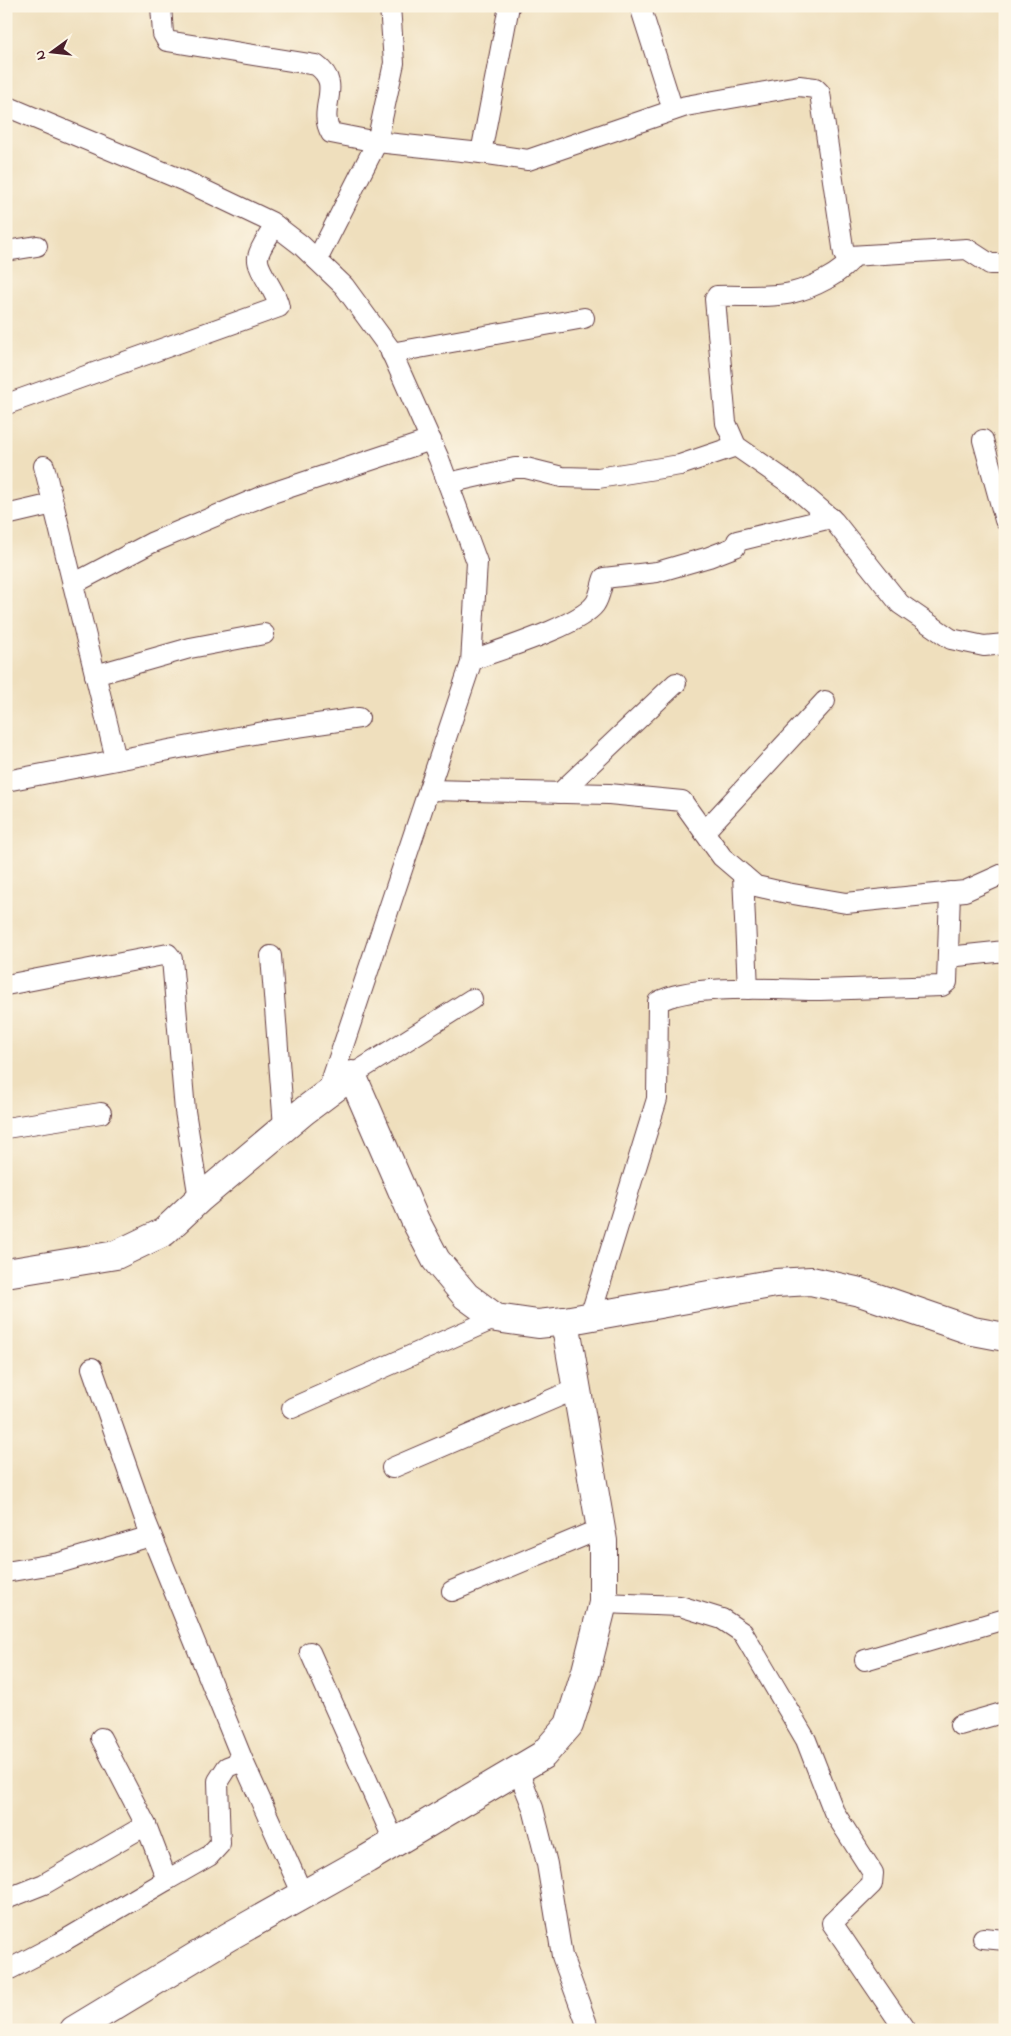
<svg xmlns="http://www.w3.org/2000/svg" width="1011" height="2036" font-family="'Indie Flower',sans-serif">
	<style>
		.lines { fill: none; stroke-linecap: round; stroke-linejoin: round }
		.street-casing { stroke: #633c41; stroke-width: 22 }
		.secondary-casing { stroke: #633c41; stroke-width: 30 }
		.street { stroke: #fff; stroke-width: 20 }
		.secondary { stroke: #fff; stroke-width: 28 }
	</style>
	<rect width="100%" height="100%" fill="#fcf5e5"/>
	<filter id="ink" filterUnits="userSpaceOnUse"><feTurbulence type="fractalNoise" baseFrequency=".02" numOctaves="2"/><feDisplacementMap in="SourceGraphic" scale="10" xChannelSelector="R" yChannelSelector="G"/><feConvolveMatrix kernelMatrix="1 2 1 2 8 2 1 2 1" color-interpolation-filters="sRGB"/></filter>
	<filter id="wash" filterUnits="userSpaceOnUse"><feTurbulence type="fractalNoise" baseFrequency=".0096" numOctaves="4" result="noise"/><feDisplacementMap in="SourceGraphic" scale="20" xChannelSelector="R" yChannelSelector="G"/><feGaussianBlur stdDeviation="1.12" result="paint"/><feColorMatrix in="noise" values="0 0 0 0 0 0 0 0 0 0 0 0 0 0 0 0 0 1.4 0 .05"/><feComposite in="paint" operator="in"/></filter>
	<g filter="url(#wash)">
		<rect width="100%" height="100%" fill="#efdfbd"/>
	</g>
	<g filter="url(#ink)">
		<g class="lines">
			<g class="street-casing">
				<g id="street">
					<path d="M161,6L163,34L167,41L316,65C345,85 316,108 331,133L377,142L481,153L528,160L686,106L799,86L815,88L820,93L844,254L850,256L967,249L990,264H1005"/>
					<path d="M640,6L673,110"/>
					<path d="M6,106L187,182L271,222L301,245L344,286L390,349L439,459L477,562L471,663L328,1091"/>
					<path d="M481,153L509,6"/>
					<path d="M6,251L37,246"/>
					<path d="M854,256C842,274 812,288 791,293C772,298 737,295 717,296L715,299L726,423L736,446L792,485L834,521L900,604L951,639L984,646L1005,644"/>
					<path d="M317,260L377,142L394,63L390,6"/>
					<path d="M391,353L584,318"/>
					<path d="M7,404L279,307C277,291 256,270 258,257C260,246 270,235 275,225"/>
					<path d="M983,440L1005,520"/>
					<path d="M44,466L116,759"/>
					<path d="M448,483L515,468H526L562,477L598,478L680,465L736,446"/>
					<path d="M6,515L53,504"/>
					<path d="M73,584L151,543L263,496L431,440"/>
					<path d="M472,660C499,650 579,626 595,604C600,597 601,586 604,578L657,572L709,557L735,547L737,541L831,518"/>
					<path d="M95,675L190,648L264,634"/>
					<path d="M6,781L269,731L359,718"/>
					<path d="M429,790L609,794L682,801L722,857L756,886L787,893L846,903L965,891L1005,873"/>
					<path d="M560,793L676,683"/>
					<path d="M704,832L825,701"/>
					<path d="M743,875L748,989"/>
					<path d="M271,956L284,1127"/>
					<path d="M948,957L1005,951"/>
					<path d="M6,985L168,954L172,959L185,1111L199,1199"/>
					<path d="M352,1075L472,999"/>
					<path d="M6,1128L101,1113"/>
					<path d="M590,1317L657,1099L658,1002C691,983 780,990 820,990C861,989 901,987 942,986L947,982L950,892"/>
					<path d="M92,1368L146,1522L243,1761L303,1895"/>
					<path d="M292,1408L496,1318"/>
					<path d="M392,1468L576,1389"/>
					<path d="M6,1572L59,1563L151,1536"/>
					<path d="M452,1591L600,1529"/>
					<path d="M603,1603L680,1606L722,1619L743,1633L806,1740L834,1812L873,1873L872,1884L832,1923L905,2030"/>
					<path d="M310,1652L395,1843"/>
					<path d="M865,1660L1005,1619"/>
					<path d="M960,1725L1005,1712"/>
					<path d="M518,1770L533,1808L547,1864L562,1956L589,2030"/>
					<path d="M146,1825L167,1880L209,1856L220,1844L218,1781L227,1767L243,1761"/>
					<path d="M6,1899L44,1884L146,1825L101,1738"/>
					<path d="M983,1938L1005,1940"/>
					<path d="M6,1971L60,1943L167,1880"/>
				</g>
			</g>
			<g class="secondary-casing">
				<g id="secondary">
					<path d="M6,1273L116,1255L164,1232L199,1199L304,1111L352,1075L415,1220L436,1260L466,1296L496,1318L538,1324L565,1321L776,1283L811,1281L860,1292L973,1331L1005,1337"/>
					<path d="M74,2030L228,1937L367,1859L543,1755L569,1725L586,1671L603,1603V1541L565,1321"/>
				</g>
			</g>
			<use href="#street" class="street"/>
			<use href="#secondary" class="secondary"/>
		</g>
	</g>
	<rect width="1011" height="2036" fill="none" stroke="#fcf5e5" stroke-width="25"/>
	<g transform="translate(52 52) rotate(255)" stroke="#fcf5e5" stroke-width="4" paint-order="stroke">
	<path d="M0-4L9 19L0 12L-9 19Z" fill="#4a1f2b"/>
	<text y="-8" font-size="14" font-weight="bold" text-anchor="middle" fill="#4a1f2b">N</text>
	</g>
</svg>
